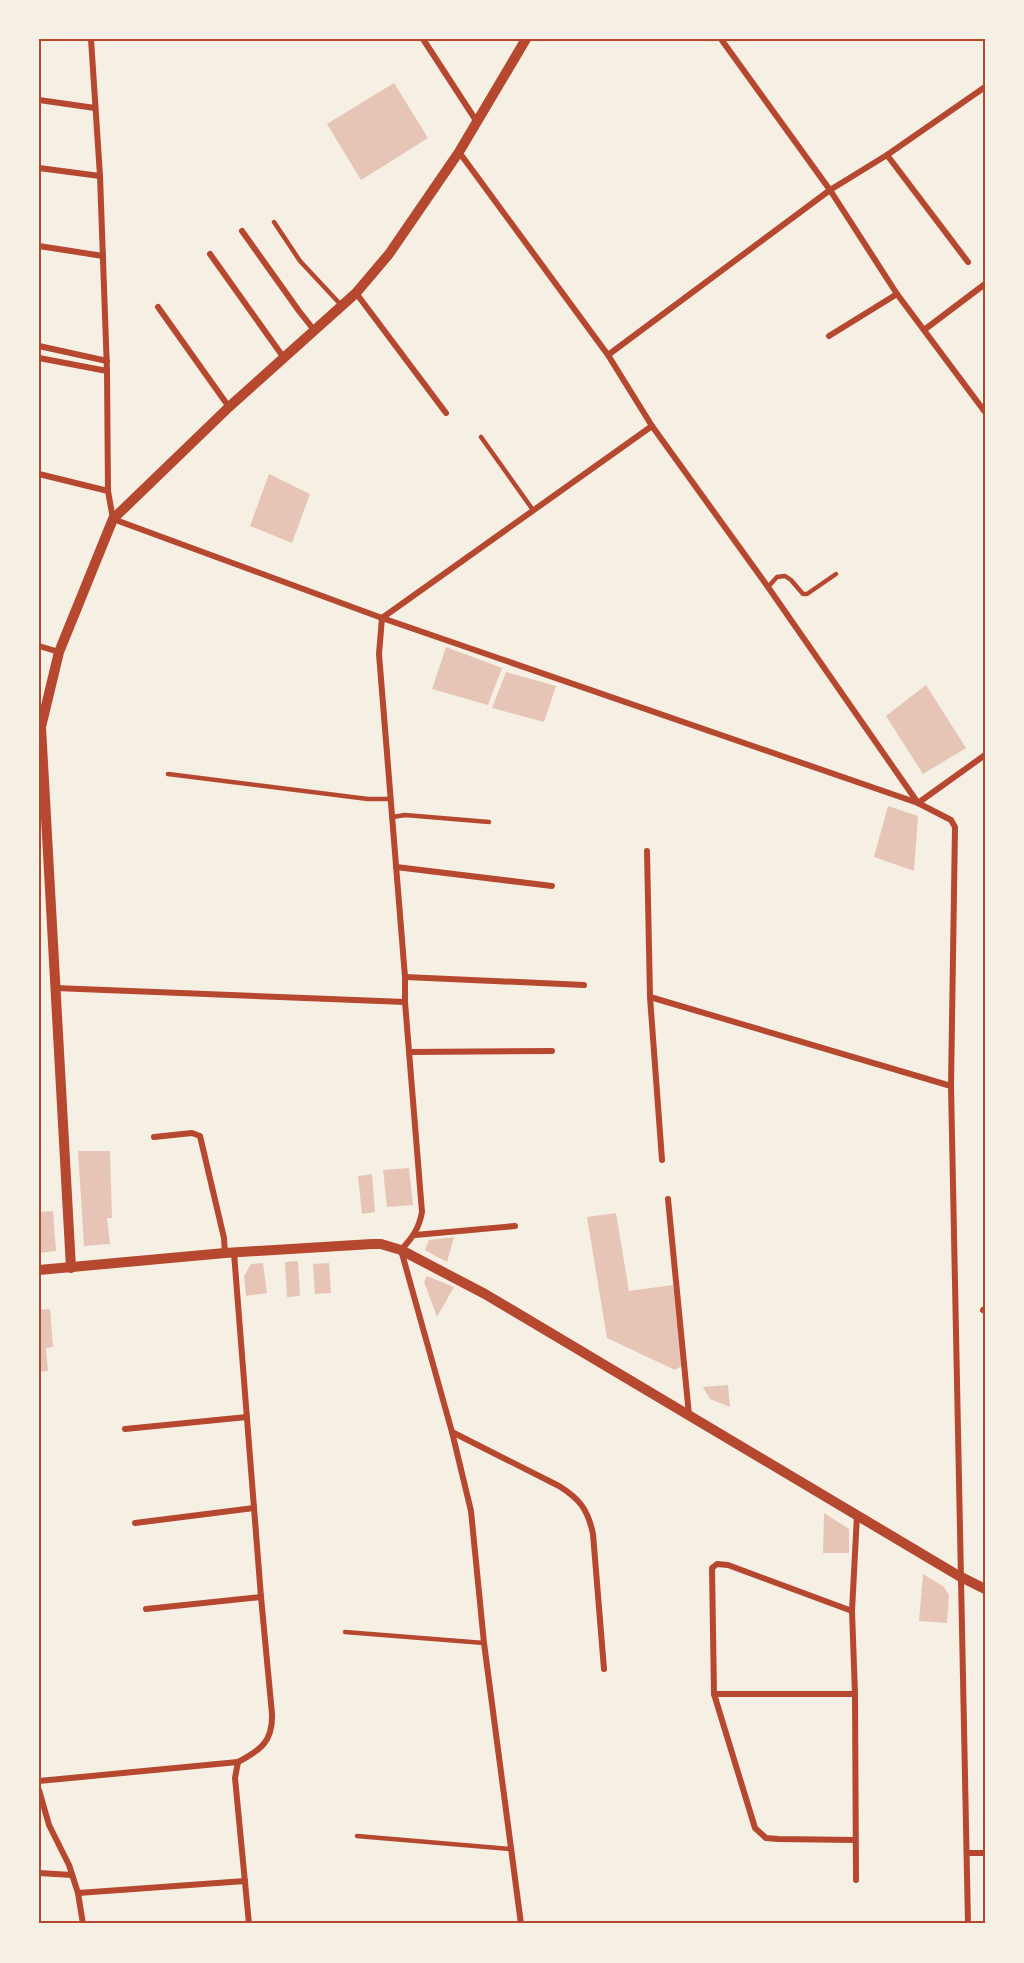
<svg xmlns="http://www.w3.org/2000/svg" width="1024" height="1963" font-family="'Fira Sans',sans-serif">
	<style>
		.building { fill: #e6c5b7 }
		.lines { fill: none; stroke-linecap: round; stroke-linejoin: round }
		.service { stroke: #b5482f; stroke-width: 4.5 }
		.minor { stroke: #b5482f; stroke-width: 6 }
		.tertiary { stroke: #b5482f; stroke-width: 10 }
		.neatline { fill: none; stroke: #b5482f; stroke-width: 2 }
	</style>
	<rect width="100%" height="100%" fill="#f6efe4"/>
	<g class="building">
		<path d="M394,83L428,138L361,180L327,124Z"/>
		<path d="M269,474L310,494L292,543L250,526Z"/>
		<path d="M446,647L502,668L488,705L432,689Z"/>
		<path d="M506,672L556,686L544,722L492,708Z"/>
		<path d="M926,685L966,748L923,774L886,716Z"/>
		<path d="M888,806L918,816L914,871L874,857Z"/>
		<path d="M78,1151H110L112,1218H107L110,1244L84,1246Z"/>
		<path d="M409,1168L413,1205L387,1207L383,1170Z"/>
		<path d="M372,1174L375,1212L362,1214L358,1176Z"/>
		<path d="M53,1211L56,1251L39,1253V1212Z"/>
		<path d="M616,1213L629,1291L673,1285L683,1365L675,1370L607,1338L587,1217Z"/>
		<path d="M454,1237L447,1262L425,1250L429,1240Z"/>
		<path d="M298,1261L300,1296L287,1297L285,1262Z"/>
		<path d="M263,1263L267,1293L246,1296L244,1276L251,1264Z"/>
		<path d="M329,1263L331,1293L315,1294L313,1264Z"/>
		<path d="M427,1276L454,1287L437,1317L424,1282Z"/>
		<path d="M50,1309L53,1347L46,1348L48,1371L39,1372V1310Z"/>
		<path d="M728,1385L730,1407L710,1399L703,1387Z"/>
		<path d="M824,1513L849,1529V1553H823Z"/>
		<path d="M923,1574L944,1587L949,1595L947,1623L919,1621Z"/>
	</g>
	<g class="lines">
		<g class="service">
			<path d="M274,222L300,261L342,306"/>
			<path d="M481,437L533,510"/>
			<path d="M768,587L777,577L785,576L791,580L803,594H807L836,574"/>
			<path d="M168,774L368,799H391"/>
			<path d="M393,817L405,815L489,822"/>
			<path d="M345,1632L484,1643"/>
			<path d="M357,1836L511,1849"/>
		</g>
		<g class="minor">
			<path d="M91,39L100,176L107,371L108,491L113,519L382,618L918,803L951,820L955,827L951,1086L968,1924"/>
			<path d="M423,39L477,122"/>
			<path d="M721,39L830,190L897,294L985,412"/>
			<path d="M39,100L95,108"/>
			<path d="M459,152L608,355L652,426L768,587L918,803"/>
			<path d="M887,155L968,262"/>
			<path d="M39,168L100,176"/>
			<path d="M242,231L299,311L314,330"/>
			<path d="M39,246L103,256"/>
			<path d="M210,254L284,358"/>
			<path d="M356,293L446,413"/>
			<path d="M158,307L229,407"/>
			<path d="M924,330L985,284"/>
			<path d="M829,336L897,294"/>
			<path d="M39,346L107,361"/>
			<path d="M608,355L830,190L887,155L985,87"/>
			<path d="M39,358L107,371"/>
			<path d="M39,474L108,491"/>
			<path d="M39,646L59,652"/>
			<path d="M918,803L985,755"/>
			<path d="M647,851L650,997L662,1160"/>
			<path d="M396,867L552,886"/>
			<path d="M405,977L584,985"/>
			<path d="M55,988L405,1002"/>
			<path d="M650,997L951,1086"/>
			<path d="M409,1052L552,1051"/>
			<path d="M154,1137L192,1133L200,1136L224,1238L225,1253"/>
			<path d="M668,1199L689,1415"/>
			<path d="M415,1235L515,1226"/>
			<path d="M983,1310L985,1311"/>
			<path d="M125,1429L247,1417"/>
			<path d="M452,1432L559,1486C580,1499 588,1510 593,1534L604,1669"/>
			<path d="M135,1523L254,1508"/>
			<path d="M146,1609L261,1597"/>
			<path d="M852,1611L728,1565L717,1564L712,1568L714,1694L755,1828L766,1838L778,1839L855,1840"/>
			<path d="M714,1694H855"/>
			<path d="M238,1762L235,1778L249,1924"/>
			<path d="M39,1781L238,1762C261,1750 273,1741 272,1714L261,1597L234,1253"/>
			<path d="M39,1790L49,1825L69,1865L78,1893L83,1924"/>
			<path d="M967,1853H985"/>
			<path d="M39,1873L72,1875"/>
			<path d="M856,1880L855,1694L852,1611L857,1515"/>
			<path d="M78,1893L245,1881"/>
			<path d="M521,1924L484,1643L471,1511L452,1432L401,1250C412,1238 419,1229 422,1212L405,1002V977L379,654L382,618L652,426"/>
		</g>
		<g class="tertiary">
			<path d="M71,1268L41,727L59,652L113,519L229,407L356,293L389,254L459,152L526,39"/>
			<path d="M39,1270L225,1253L372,1244H381L401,1250L485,1294L959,1576L985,1589"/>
		</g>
	</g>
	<rect width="1024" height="1963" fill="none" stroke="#f6efe4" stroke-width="81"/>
	<rect x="40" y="40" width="944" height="1882" class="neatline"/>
</svg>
